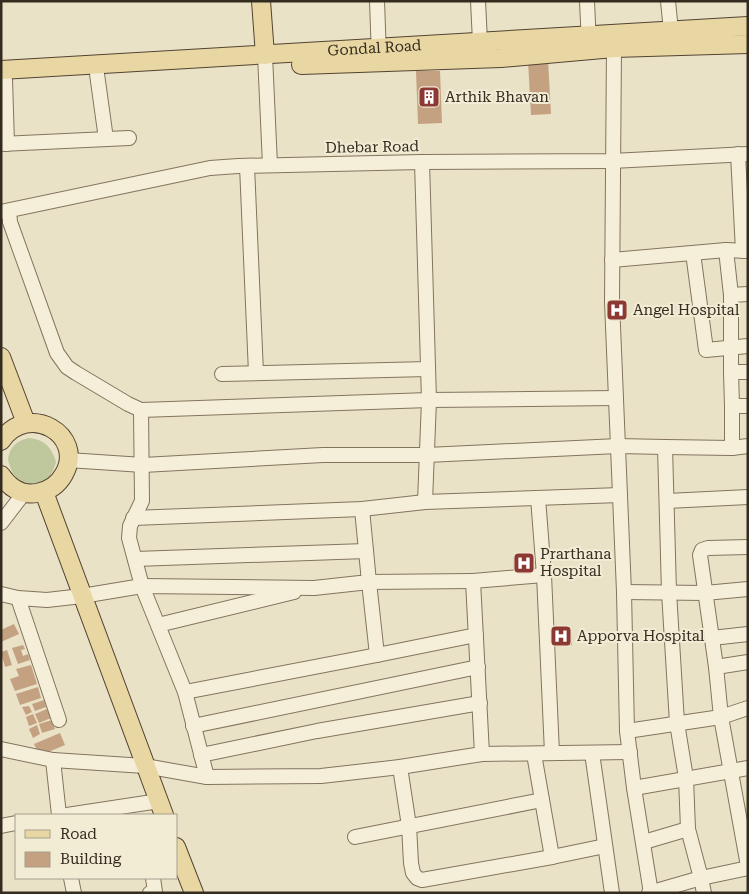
<svg xmlns="http://www.w3.org/2000/svg" width="749" height="894" font-family="'Roboto Serif',serif">
	<style>
		.green { fill: #bfc79c }
		.building { fill: #c4a180 }
		.lines { fill: none; stroke-linecap: round; stroke-linejoin: round }
		.minor-casing { stroke: #83745e; stroke-width: 16 }
		.major-casing { stroke: #524332; stroke-width: 20 }
		.minor { stroke: #f5efd9; stroke-width: 14 }
		.major { stroke: #e9d7a3; stroke-width: 18 }
		.labels { text-anchor: middle; stroke-width: 4; stroke-linejoin: round; paint-order: stroke }
		.street-label { font-size: 15px; fill: #352c20; stroke: #f2ecd5 }
		.poi-label { font-size: 15px; fill: #352c20; stroke: #f2ecd5; text-anchor: start }
	</style>
	<rect width="100%" height="100%" fill="#eae2c7"/>
	<path class="green" d="M29,438C44,439 52,448 56,462C48,495 14,492 8,459C10,447 16,441 29,438Z"/>
	<g class="building">
		<path d="M548,60L551,114L531,115L528,61Z"/>
		<path d="M416,71H440L442,123L418,124Z"/>
		<path d="M513,557L531,558V570H513Z"/>
		<path d="M14,624L19,634L1,642V630Z"/>
		<path d="M571,630L572,645L566,646L565,643H559V646H552L551,631Z"/>
		<path d="M23,645L25,649L21,650L23,656L28,654L30,660L18,664L12,648Z"/>
		<path d="M7,650L12,665L5,667L1,652Z"/>
		<path d="M31,665L37,684L15,691L10,679L19,676L16,669Z"/>
		<path d="M38,687L41,698L20,705L16,694Z"/>
		<path d="M44,700L46,707L35,711L32,704Z"/>
		<path d="M29,706L32,712L26,715L22,707Z"/>
		<path d="M47,709L51,718L39,723L35,714Z"/>
		<path d="M33,714L37,723L29,726L26,717Z"/>
		<path d="M52,720L55,729L42,733L39,724Z"/>
		<path d="M37,725L40,734L33,738L29,729Z"/>
		<path d="M60,733L65,745L48,752L37,750L34,744Z"/>
	</g>
	<g class="lines">
		<g class="minor-casing">
			<g id="minor">
				<path d="M377,1L379,57"/>
				<path d="M478,1L480,42"/>
				<path d="M587,1L589,45"/>
				<path d="M668,1L671,31"/>
				<path d="M614,48L612,302L624,592L627,731L634,788L651,893"/>
				<path d="M265,55L270,165"/>
				<path d="M97,74L106,139"/>
				<path d="M5,80L7,144"/>
				<path d="M1,144L129,138"/>
				<path d="M738,154L743,251"/>
				<path d="M422,162L429,400L425,502"/>
				<path d="M247,166L256,373"/>
				<path d="M9,211L10,222L57,353L67,367L76,373L128,404L141,410L429,400L616,398"/>
				<path d="M1,212L210,168L238,166L422,162L612,161L748,154"/>
				<path d="M726,250L731,295V372H748"/>
				<path d="M693,253L706,350L748,346"/>
				<path d="M612,260L726,250L748,251"/>
				<path d="M731,295L748,294"/>
				<path d="M731,372L732,406H748"/>
				<path d="M222,374L428,369"/>
				<path d="M732,406V448L748,446"/>
				<path d="M141,410L142,501L130,526L129,538L142,586L185,692L207,777"/>
				<path d="M665,447L732,448"/>
				<path d="M68,460L143,465L323,455H427L618,446L665,447L669,592L677,723L686,778L688,829L701,878L649,893"/>
				<path d="M538,498L544,575L552,753"/>
				<path d="M667,501L748,497"/>
				<path d="M133,518L362,509L425,502L620,495"/>
				<path d="M1,523L24,493"/>
				<path d="M748,547L708,548L702,550L700,555L716,667L721,717L748,866"/>
				<path d="M135,559L366,551"/>
				<path d="M624,592L705,593L748,589"/>
				<path d="M1,594L18,598L47,600L82,596L142,586L314,588L369,582L362,509"/>
				<path d="M18,598L59,720"/>
				<path d="M158,625L294,592"/>
				<path d="M712,638L748,634"/>
				<path d="M377,655L476,635"/>
				<path d="M716,667L748,662"/>
				<path d="M185,692L377,655L369,582L473,581"/>
				<path d="M193,726L478,667"/>
				<path d="M627,731L721,717L748,708"/>
				<path d="M1,749L53,760L145,766L207,777L321,776L400,767L482,754L630,752"/>
				<path d="M592,753L612,893"/>
				<path d="M482,754L473,581L544,575"/>
				<path d="M534,754L552,857"/>
				<path d="M201,755L317,731L480,703"/>
				<path d="M53,760L59,815"/>
				<path d="M400,767L409,826L411,863L413,873L417,878L422,880L552,857L605,846"/>
				<path d="M634,788L748,768"/>
				<path d="M67,815L159,801"/>
				<path d="M1,826L16,823"/>
				<path d="M355,837L542,800"/>
				<path d="M644,842L688,829"/>
				<path d="M71,878L74,893"/>
				<path d="M150,893L155,892L153,878"/>
				<path d="M704,893L701,878L748,868"/>
			</g>
		</g>
		<g class="major-casing">
			<g id="major">
				<path d="M261,1L265,55"/>
				<path d="M301,65L501,58L614,48L748,44"/>
				<path id="s1" d="M1,70L748,26"/>
				<path d="M1,357L26,423"/>
				<path d="M1,441C28,401 86,435 64,474C58,485 49,491 37,493C21,496 9,487 1,475"/>
				<path d="M44,492L164,815"/>
				<path d="M176,847L194,893"/>
			</g>
		</g>
		<use href="#minor" class="minor"/>
		<use href="#major" class="major"/>
	</g>
	<defs>
		<g id="building-square" transform="scale(1.125)"><rect x="-9" y="-9" width="18" height="18" rx="4" fill="#8c3934" stroke="#f2ecd5"/><path d="M-4-6H4V6H1V3H-1V6H-4ZM-2.5-4.3h1.7v1.8h-1.7ZM.8-4.3h1.7v1.8H.8ZM-2.5-1h1.7V.8h-1.7ZM.8-1h1.7V.8H.8Z" fill="#fff"/></g>
		<g id="hospital-square" transform="scale(1.125)"><rect x="-9" y="-9" width="18" height="18" rx="4" fill="#8c3934" stroke="#f2ecd5"/><path d="M-5-5h3v3.5h4V-5h3V5h-3V1.5h-4V5h-3Z" fill="#fff"/></g>
	</defs>
	<g fill-rule="evenodd">
		<use href="#building-square" x="429" y="97"/>
		<use href="#hospital-square" x="617" y="310"/>
		<use href="#hospital-square" x="524" y="563"/>
		<use href="#hospital-square" x="561" y="636"/>
	</g>
	<g class="labels">
		<g class="street-label">
			<text dy="5" stroke="none"><textPath href="#s1" startOffset="374">Gondal Road</textPath></text>
			<text transform="translate(372 147) rotate(-1)" y="5">Dhebar Road</text>
		</g>
		<g class="poi-label">
			<text x="445" y="102">Arthik Bhavan</text>
			<text x="633" y="315">Angel Hospital</text>
			<text x="540" y="559">Prarthana<tspan x="540" dy="17">Hospital</tspan></text>
			<text x="577" y="641">Apporva Hospital</text>
		</g>
	</g>
	<rect width="749" height="894" fill="none" stroke="#352c20" stroke-width="5"/>
	<rect x="15" y="814" width="162" height="65" fill="#f2ecd5" stroke="#a69f8d"/>
	<rect x="25" y="830" width="25" height="8" fill="#e9d7a3" stroke="#a69f8d"/>
	<text x="60" y="839" font-size="15" fill="#352c20">Road</text>
	<rect x="25" y="852" width="25" height="15" fill="#c4a180" stroke="#a69f8d"/>
	<text x="60" y="864" font-size="15" fill="#352c20">Building</text>
</svg>
